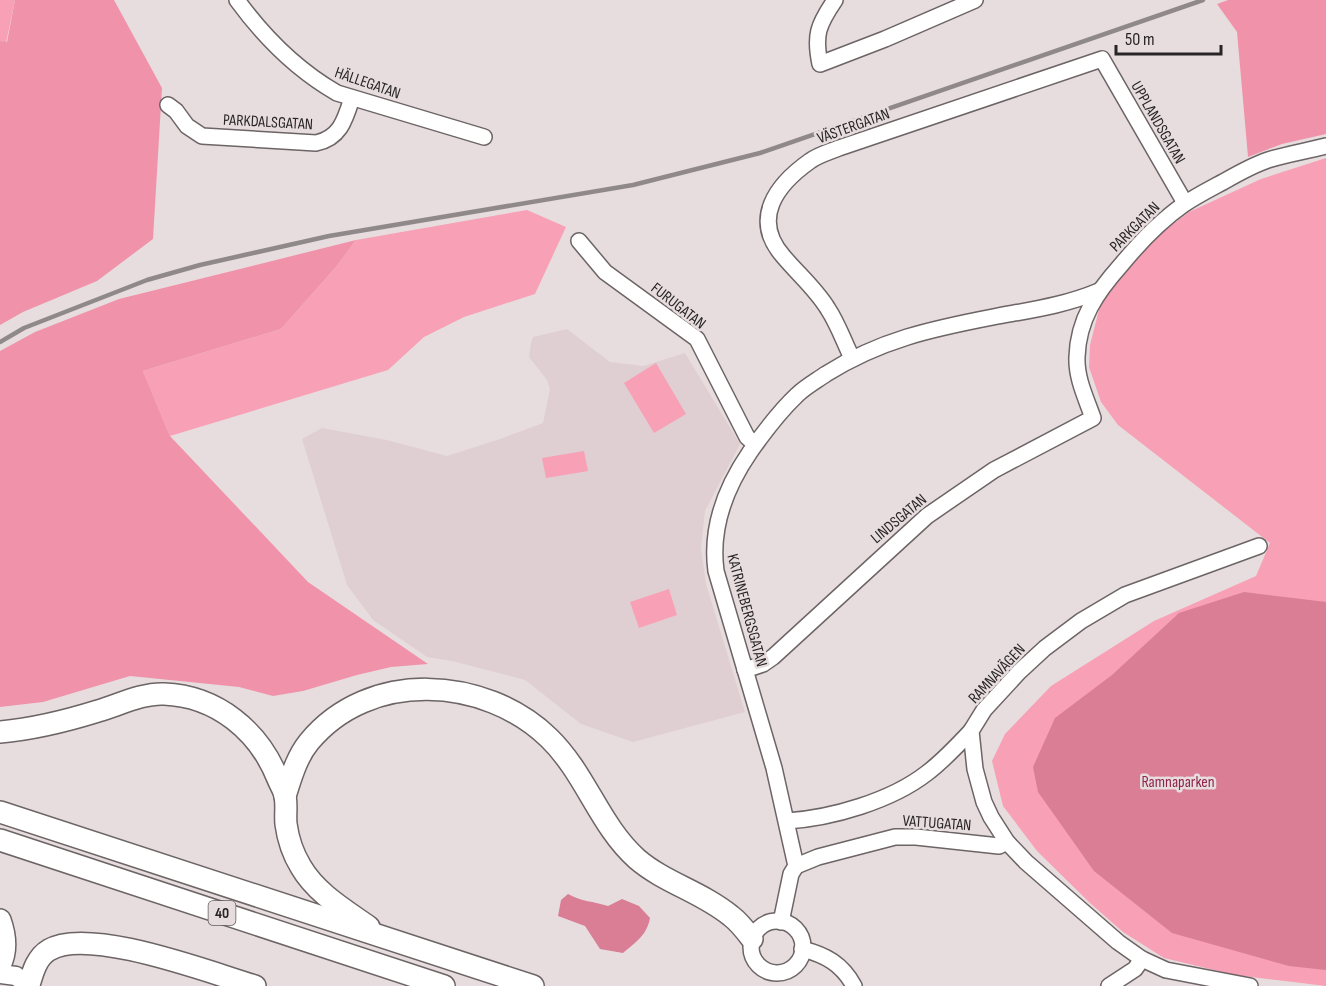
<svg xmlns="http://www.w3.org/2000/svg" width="1326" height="986" font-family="'Sofia Sans Condensed',sans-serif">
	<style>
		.built { fill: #e0cfd2 }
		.green { fill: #f8a0b5 }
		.forest { fill: #f093aa }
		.water { fill: #d97e95 }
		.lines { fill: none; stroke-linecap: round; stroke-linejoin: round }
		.minor-casing { stroke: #6c6465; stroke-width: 18 }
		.major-casing { stroke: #6c6465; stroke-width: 21 }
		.highway-casing { stroke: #6c6465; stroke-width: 24 }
		.minor { stroke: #fff; stroke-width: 15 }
		.major { stroke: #fff; stroke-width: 18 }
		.highway { stroke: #fff; stroke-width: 21 }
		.rail { stroke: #90898a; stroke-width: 4.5 }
		.labels { text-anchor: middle; stroke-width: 5; stroke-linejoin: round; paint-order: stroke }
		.shield { fill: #e7dddf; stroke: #615c5e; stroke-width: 1.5 }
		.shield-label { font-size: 15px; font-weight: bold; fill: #282526 }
		.street-label { font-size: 16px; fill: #282526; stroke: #e7dddf }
		.park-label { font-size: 16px; fill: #90244a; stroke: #e7dddf }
	</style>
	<rect width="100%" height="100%" fill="#e7dddf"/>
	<path class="built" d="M567,329L610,362L643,366L685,353L740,444L705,511L701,548L706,584L745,712L633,742L581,724L525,680L452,661L427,657L373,620L347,585L302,439L322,428L387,440L447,456L500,439L543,423L550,389L547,380L529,357L531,343L533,337Z"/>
	<g class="green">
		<path d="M0,0H15L6,43L0,41Z"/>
		<path d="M1326,158V986L1235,975L1164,958L1123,932L1090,903L1037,851L1003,806L992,761L1005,734L1051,686L1154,621L1256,576L1270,543L1118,425L1101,402L1089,367L1090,345L1102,298L1157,236L1189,212L1261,179Z"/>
		<path d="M527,210L566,227L535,294L464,317L424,337L388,370L170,436L143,371L281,329L336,267L356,240Z"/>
		<path d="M656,363L686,414L654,433L624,383Z"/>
		<path d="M584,451L588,471L546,478L542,458Z"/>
		<path d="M669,589L677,615L639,628L630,602Z"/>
	</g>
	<g class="forest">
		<path d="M15,0H114L162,88L153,239L97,281L23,312L0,325V41L7,42Z"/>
		<path d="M1228,0H1326V134L1282,144L1248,157L1237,32L1217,4Z"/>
		<path d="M356,240L336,267L281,329L143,371L170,436L308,582L428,664L391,667L357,675L303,691L273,696L239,687L130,676L43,702L0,707V351L35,332L119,299Z"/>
	</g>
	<g class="water">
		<path d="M1244,592L1326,602V970L1289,966L1172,933L1094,871L1038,792L1033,767L1055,718L1112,675L1179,613Z"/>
		<path d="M568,894C582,902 593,901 608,906L622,899L639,906L650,918C647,935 636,942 623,953L600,949L585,926L558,916L561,900Z"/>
	</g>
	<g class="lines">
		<g class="minor-casing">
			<g id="minor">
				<path d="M237,0C264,37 297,70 337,93L484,137"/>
				<path d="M835,0C818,25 814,35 820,64L885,39L975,0"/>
				<path d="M168,105L176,111L187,126L202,136L316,143C340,138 345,120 352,98"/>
				<path d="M579,241L605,272L697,339L747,437L755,444"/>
				<path d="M852,358C844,342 838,324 828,309C816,289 798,274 783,256C751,219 776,185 810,161C818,155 829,152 839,148L1102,59L1185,203"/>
				<path d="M745,670L763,664L773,657L927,516L994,470L1093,418C1086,398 1076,378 1077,357C1078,319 1097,292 1121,265C1140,242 1159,222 1183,205C1196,196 1210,189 1223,182C1237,174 1253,165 1268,160C1287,154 1307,151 1326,146"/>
				<path d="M787,821C832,818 891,801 927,773C943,761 957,746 971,731"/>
				<path d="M796,866L818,857L895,837H916L999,846L1007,842"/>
				<circle cx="777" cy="947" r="26"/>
				<path d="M781,922L791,874L796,866L774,768L716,571C710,527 726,487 750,452C764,432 779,412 797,395C805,387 816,381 826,374C880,340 931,329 993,317C1030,310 1063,306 1099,291"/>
				<path d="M802,949C826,955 842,964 854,986"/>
				<path d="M1109,986L1135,969L1142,959"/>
				<path d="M1250,986L1166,970L1142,959L1118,942L1026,862L1007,842L991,817L984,802L975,769L971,731L984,710L1019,672L1045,648L1081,621L1125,595L1259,546"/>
			</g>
		</g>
		<g class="major-casing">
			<path id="major" d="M0,974L16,976L30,986"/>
		</g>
		<g class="highway-casing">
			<g id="highway">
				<path d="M0,732C34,729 66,721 98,711C119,705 142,693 164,694C217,696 259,731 278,779C280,784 284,790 285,796C287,805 285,815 286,824C288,839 293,854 301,867C316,893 345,910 369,927"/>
				<path d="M285,796C291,778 296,758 309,742C369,669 485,676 549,738C586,774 599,825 637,859C665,883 702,892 731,916C739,922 746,931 752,939"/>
				<path d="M0,812L533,986"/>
				<path d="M0,840L444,986"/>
				<path d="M0,920C5,934 7,951 0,965"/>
				<path d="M29,985C33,971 37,957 49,950C88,926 211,973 255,986"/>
			</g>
		</g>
		<use href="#minor" class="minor"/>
		<use href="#major" class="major"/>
		<use href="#highway" class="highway"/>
		<path class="rail" d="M0,342L24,328L147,280L200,265L329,236L633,185L760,153L1203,0"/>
	</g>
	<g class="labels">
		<rect class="shield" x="208.5" y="901" width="27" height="24" rx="4.5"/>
		<g class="shield-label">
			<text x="222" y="918">40</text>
		</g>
		<g class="street-label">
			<text transform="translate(368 82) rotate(19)" y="6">HÄLLEGATAN</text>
			<text transform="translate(268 121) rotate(3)" y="6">PARKDALSGATAN</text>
			<text transform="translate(1159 122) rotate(60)" y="6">UPPLANDSGATAN</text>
			<text transform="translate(853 125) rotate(-20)" y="6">VÄSTERGATAN</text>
			<text transform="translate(1134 226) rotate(-45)" y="6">PARKGATAN</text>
			<text transform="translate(679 305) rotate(38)" y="6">FURUGATAN</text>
			<text transform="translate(898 518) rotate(-40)" y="6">LINDSGATAN</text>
			<text transform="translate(748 610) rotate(75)" y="6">KATRINEBERGSGATAN</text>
			<text transform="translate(996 673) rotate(-47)" y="6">RAMNAVÄGEN</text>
			<text transform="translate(937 822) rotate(4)" y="6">VATTUGATAN</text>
		</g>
		<g class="park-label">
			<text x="1178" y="787">Ramnaparken</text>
		</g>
	</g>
	<path d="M1116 45v9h105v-9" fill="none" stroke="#282526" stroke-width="3"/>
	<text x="1125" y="45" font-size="18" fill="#282526" stroke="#e7dddf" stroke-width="4.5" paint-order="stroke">50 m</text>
</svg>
